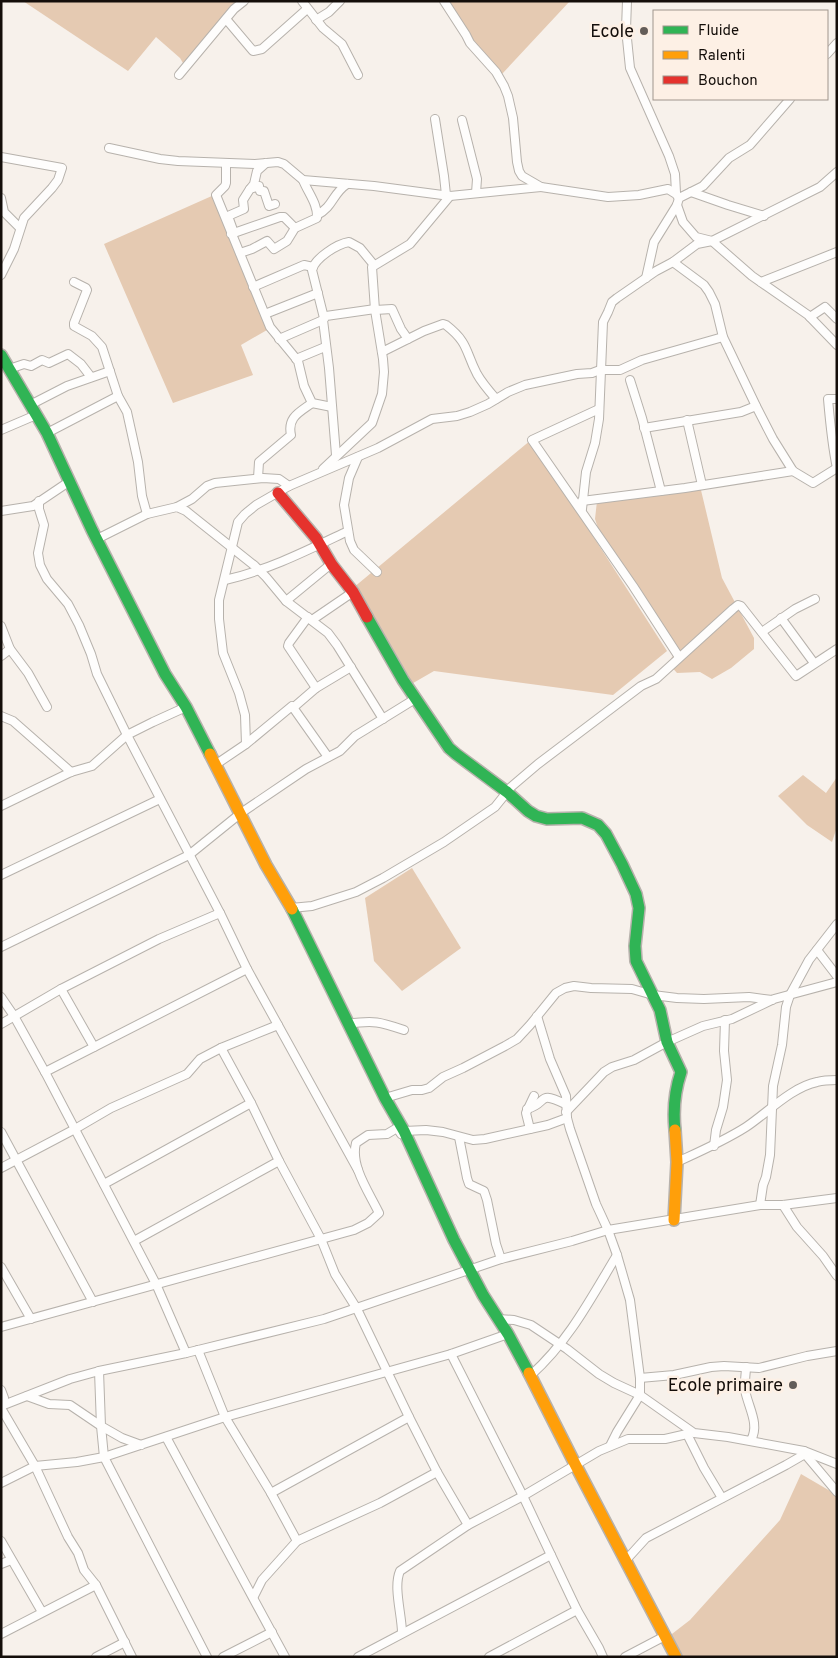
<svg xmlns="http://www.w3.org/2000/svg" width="838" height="1658" font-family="Overpass,sans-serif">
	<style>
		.forest { fill: #e5cab2 }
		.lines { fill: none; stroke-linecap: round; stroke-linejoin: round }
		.street-casing { stroke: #b7b2ac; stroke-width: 10 }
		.fast-casing { stroke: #b7b2ac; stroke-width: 14 }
		.slow-casing { stroke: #b7b2ac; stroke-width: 14 }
		.jam-casing { stroke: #b7b2ac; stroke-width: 14 }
		.street { stroke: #fefdfc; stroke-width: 8 }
		.fast { stroke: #30b455; stroke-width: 11 }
		.slow { stroke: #ff9f0a; stroke-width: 11 }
		.jam { stroke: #e5322d; stroke-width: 11 }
		.poi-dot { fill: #635d59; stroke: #fdf0e5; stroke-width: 2 }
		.labels { text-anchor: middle; stroke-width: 5; stroke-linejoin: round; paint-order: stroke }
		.poi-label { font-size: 18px; fill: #140e0a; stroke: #fdf0e5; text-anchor: end }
	</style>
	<rect width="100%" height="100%" fill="#f7f1eb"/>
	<g class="forest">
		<path d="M23,1H247L240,6L189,64L183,63L180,58L156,37L128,71Z"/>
		<path d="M447,1H570L502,74L480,55L460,18Z"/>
		<path d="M214,195L267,330L241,345L253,375L173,403L104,244Z"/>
		<path d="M531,440L667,651L613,695L434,671L408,686L353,588Z"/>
		<path d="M700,486L722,578L754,638V649L731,668L712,679L700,672L677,673L669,664L672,657L679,652L599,531L595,519L597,501Z"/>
		<path d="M803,775L826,793L837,777V827L832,842L807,825L778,796Z"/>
		<path d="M412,868L461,948L402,991L374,961L365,898Z"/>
		<path d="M801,1474L837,1495V1657H680L668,1637L690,1620L780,1520Z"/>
	</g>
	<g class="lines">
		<g class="street-casing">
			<g id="street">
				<path d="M302,1L323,28L342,44L358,75"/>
				<path d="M444,1L466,35L470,43L496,72L504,86L508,96L513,118L517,162L519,171L522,176L541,187L608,197L639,195L668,189L676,194L679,198"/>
				<path d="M627,1L626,29L630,68L669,156L675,174L676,193"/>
				<path d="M226,19L253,51L262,49L307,9"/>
				<path d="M316,20L329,12L340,1"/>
				<path d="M827,54L837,43"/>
				<path d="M179,75L234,9L244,1"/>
				<path d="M435,119L444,176L446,195"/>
				<path d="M462,120L477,179L476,193"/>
				<path d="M109,148L160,159L178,161L255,164L278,162L284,164L303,180L374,186L450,196L541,187"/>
				<path d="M1,157L62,168L58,180L52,188L24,218L14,249L1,275"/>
				<path d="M226,164V183L225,186L216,195L270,327L298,361L304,386L312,403L332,407"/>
				<path d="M250,189L254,184L257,171L266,163"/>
				<path d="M691,192L728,205L764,216"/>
				<path d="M1,198L4,212L20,228"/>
				<path d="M275,204L269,206L264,191H260L259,186L250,189L243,200L244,209L228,216L233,230L231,234L280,217H284L295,228"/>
				<path d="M677,205L683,222L696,237L712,241L752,276L808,315L837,345"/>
				<path d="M317,215C334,206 332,194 347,184"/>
				<path d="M240,253L252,249L267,241L274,249L287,241L295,228L317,218C318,204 308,193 303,180"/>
				<path d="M673,262L704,285L709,292L715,304L723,337L756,406L773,439L793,471L813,483L837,468"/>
				<path d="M646,278L654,242L677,205L679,198L703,186L729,158L750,145L790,99"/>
				<path d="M74,282L86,288L87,290L74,323V326L92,336L102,347L118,396L127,412L138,462L142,496L147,514"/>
				<path d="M761,282L837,252"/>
				<path d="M253,287L304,265L313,267"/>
				<path d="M375,310L392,309L401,329L408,339"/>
				<path d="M265,314L318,293"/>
				<path d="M810,317L825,307L837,319"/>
				<path d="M324,318L312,270C315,258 337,244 349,242L360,248L374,265"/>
				<path d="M279,339L323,320"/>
				<path d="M382,352L424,331L443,324L446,325C469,343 465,351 477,374C482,383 489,391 496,399"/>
				<path d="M296,359L325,347"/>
				<path d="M9,369L24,364L31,366L42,360L49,363L68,354L81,364L91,377"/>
				<path d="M630,380L642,418L661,491"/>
				<path d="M837,399H828C830,422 832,445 837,468"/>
				<path d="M30,405L67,386L110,371"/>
				<path d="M599,409L532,440L633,586L679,657"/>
				<path d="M687,420L702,485"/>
				<path d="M644,428L741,412L756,406"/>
				<path d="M1,430L36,415"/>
				<path d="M47,433L118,396"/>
				<path d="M336,455L329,368L323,320L326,316L375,309"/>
				<path d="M358,457L349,478L344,505L350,541L354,550L377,572"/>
				<path d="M323,469L372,423L382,394L384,372L383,359L375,310L372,267L410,244L450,196"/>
				<path d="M258,478L259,462L291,435C287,417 300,412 312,403"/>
				<path d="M39,501V509L44,525L38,553L40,565L47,579L68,604L79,625L91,654L97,674L127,735L220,913L247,969L358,1170"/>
				<path d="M582,501L685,488L793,471"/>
				<path d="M177,507L192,499L207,486L215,483L263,478L279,479L289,486"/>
				<path d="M582,509L586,472L595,443L599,419L603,322L608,312L612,302L617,298L656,271L673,262L697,244L712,241L820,187L837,172"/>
				<path d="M1,511L33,506L70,481"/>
				<path d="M97,539L147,514L177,507L186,511L255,566L266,577L286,601L328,633L337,645L383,719"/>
				<path d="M225,580C269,570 308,550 348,531"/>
				<path d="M286,601L331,564"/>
				<path d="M308,617L289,643L288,646L316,688"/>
				<path d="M781,618L814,663"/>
				<path d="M312,620L353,592"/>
				<path d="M1,626L10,649L28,673L47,707"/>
				<path d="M762,632L795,609L815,599"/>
				<path d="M1,656L10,649"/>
				<path d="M294,707L316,688L351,667"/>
				<path d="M1,716L13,721L71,772"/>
				<path d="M246,744L292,706L328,757"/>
				<path d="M215,765L246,744L245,715L239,693L223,653L219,619V600L238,522L245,514L256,505L289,486L378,448L432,419L457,416L470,412L488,404L508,392L525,385L577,374L592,373L600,370H620L642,360L723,337"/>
				<path d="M1,806L71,772L92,766L127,735L153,722L186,707"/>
				<path d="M1,875L160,799"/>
				<path d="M291,908L312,906L356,892L383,878L444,842L495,807L511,787L538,764L641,686L656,679L733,609L738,605L741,606L796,676L837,649"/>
				<path d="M1,947L189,855L241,813L306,769L340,751L355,736L415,699"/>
				<path d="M817,950L837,976"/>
				<path d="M61,989L94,1047"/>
				<path d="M1,997L14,1016L45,1072"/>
				<path d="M537,1016L550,1059L566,1096L567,1118L570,1129L596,1204L608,1230L617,1255L630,1300L640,1378V1395L617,1432L610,1446"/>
				<path d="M1,1024L61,989L159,939L220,913"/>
				<path d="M348,1024C374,1020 380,1022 404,1030"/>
				<path d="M221,1048L251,1103L279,1161L321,1239L335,1274L357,1309L409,1417L437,1472L468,1525"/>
				<path d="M385,1098L412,1090H422L429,1088L443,1077L463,1068L505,1046L517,1039L530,1025L556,993L565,988L574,986L591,988L632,989L653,995L677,998L704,999L749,997L772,1000"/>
				<path d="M527,1109C549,1103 536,1090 565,1104"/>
				<path d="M566,1112L604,1072L612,1067L634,1060L667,1042L703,1026L732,1019L774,999L837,982"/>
				<path d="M530,1129L526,1113L534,1096"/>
				<path d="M404,1131L426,1130L443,1132L473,1140L485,1139L548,1125L567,1118"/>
				<path d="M1,1132L93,1302"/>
				<path d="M459,1137L467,1178L469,1184L484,1191L487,1200L496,1244L501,1259"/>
				<path d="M714,1146L716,1130L723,1107L727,1080L724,1051L725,1020"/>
				<path d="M677,1162C701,1151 724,1141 746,1127C767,1113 792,1087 817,1082C824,1080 831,1080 837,1080"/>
				<path d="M1,1168L75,1129L111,1108L187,1074L200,1059L221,1048L278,1025"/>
				<path d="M104,1184L251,1103"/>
				<path d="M760,1205L763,1185L766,1177L770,1155L773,1086L782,1045L786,1007L790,995L809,960L837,924"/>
				<path d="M783,1205L797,1227L823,1256L837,1276"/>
				<path d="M134,1241L279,1161"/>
				<path d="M1,1267L31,1319"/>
				<path d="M498,1319L514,1320L531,1325L567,1349L599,1374L614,1383L640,1395L694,1433L728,1437L804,1451L837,1464"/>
				<path d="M1,1327L354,1230L368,1223L379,1213C369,1192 350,1166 356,1143L368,1135L387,1134L397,1128L401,1134"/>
				<path d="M198,1350L225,1417L271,1493L297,1541"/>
				<path d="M186,1353L156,1284L45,1072L247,969"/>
				<path d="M451,1354L523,1496L577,1610L599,1648L603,1657"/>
				<path d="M746,1367C746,1374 744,1383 745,1390C748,1407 760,1424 751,1440"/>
				<path d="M99,1371L101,1426L122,1438L141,1445"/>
				<path d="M531,1375C569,1341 591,1298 617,1255"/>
				<path d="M640,1378L674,1375L711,1367L724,1366L759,1368L807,1356L837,1351"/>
				<path d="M1,1390L4,1398L1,1404"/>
				<path d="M27,1396L49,1404L70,1405L101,1426L104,1457L207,1657"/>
				<path d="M1,1406L70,1379L99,1371L186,1353L324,1319L501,1259L572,1241L608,1230L760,1205H783L837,1198"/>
				<path d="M1,1408L35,1466L68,1537L78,1553L84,1570L96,1585L132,1657"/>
				<path d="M166,1437L285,1657"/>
				<path d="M804,1451L805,1454L837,1492"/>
				<path d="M1,1483L35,1466L77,1462L104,1457L225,1417L451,1354L508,1334"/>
				<path d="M271,1493L409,1417"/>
				<path d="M1,1541L42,1612"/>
				<path d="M626,1560L646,1538L786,1465L805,1454"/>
				<path d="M1,1564L11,1560"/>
				<path d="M254,1596L262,1580L297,1541L380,1503L437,1472"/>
				<path d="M402,1633C402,1615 393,1587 400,1571L468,1525L523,1496L599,1451L628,1439H665L687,1434L704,1468L722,1498"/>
				<path d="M1,1634L96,1585"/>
				<path d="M96,1657L125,1642"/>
				<path d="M223,1657L272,1632"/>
				<path d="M358,1657L551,1555"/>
				<path d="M489,1657L577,1610"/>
				<path d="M625,1657L665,1636"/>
			</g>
		</g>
		<g class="fast-casing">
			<g id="fast">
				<path d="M1,355L47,433L92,530L165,674L186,707L210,754"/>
				<path d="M367,617L403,680L449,748L456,754L507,792L528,811L536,816L547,819L582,818L598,825L606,834L622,864L636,894L639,908L635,946L636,961L660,1010L667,1042L681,1072C675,1090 673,1111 675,1130"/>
				<path d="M292,909L385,1098L404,1131L454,1240L483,1295L508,1334L529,1373"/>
			</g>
		</g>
		<g class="slow-casing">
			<g id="slow">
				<path d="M210,754L266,865L292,909"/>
				<path d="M674,1220L677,1162L675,1130"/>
				<path d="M529,1373L575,1464L676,1657"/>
			</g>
		</g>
		<g class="jam-casing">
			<path id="jam" d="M278,493L316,538L332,565L353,592L367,617"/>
		</g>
		<use href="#street" class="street"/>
		<use href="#fast" class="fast"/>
		<use href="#slow" class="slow"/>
		<use href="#jam" class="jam"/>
	</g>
	<g class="poi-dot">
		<circle cx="644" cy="31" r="5"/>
		<circle cx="793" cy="1385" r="5"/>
	</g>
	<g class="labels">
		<g class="poi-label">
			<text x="634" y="37">Ecole</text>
			<text x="783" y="1391">Ecole primaire</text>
		</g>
	</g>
	<rect width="838" height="1658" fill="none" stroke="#140e0a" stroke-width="5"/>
	<rect x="653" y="10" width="175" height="90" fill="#fdf0e5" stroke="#a0968d"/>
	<rect x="663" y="26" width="25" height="8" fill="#30b455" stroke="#a0968d"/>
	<text x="698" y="35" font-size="15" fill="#140e0a">Fluide</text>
	<rect x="663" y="51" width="25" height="8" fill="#ff9f0a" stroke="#a0968d"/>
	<text x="698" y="60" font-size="15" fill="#140e0a">Ralenti</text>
	<rect x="663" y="76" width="25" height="8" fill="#e5322d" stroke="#a0968d"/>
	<text x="698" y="85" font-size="15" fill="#140e0a">Bouchon</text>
</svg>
